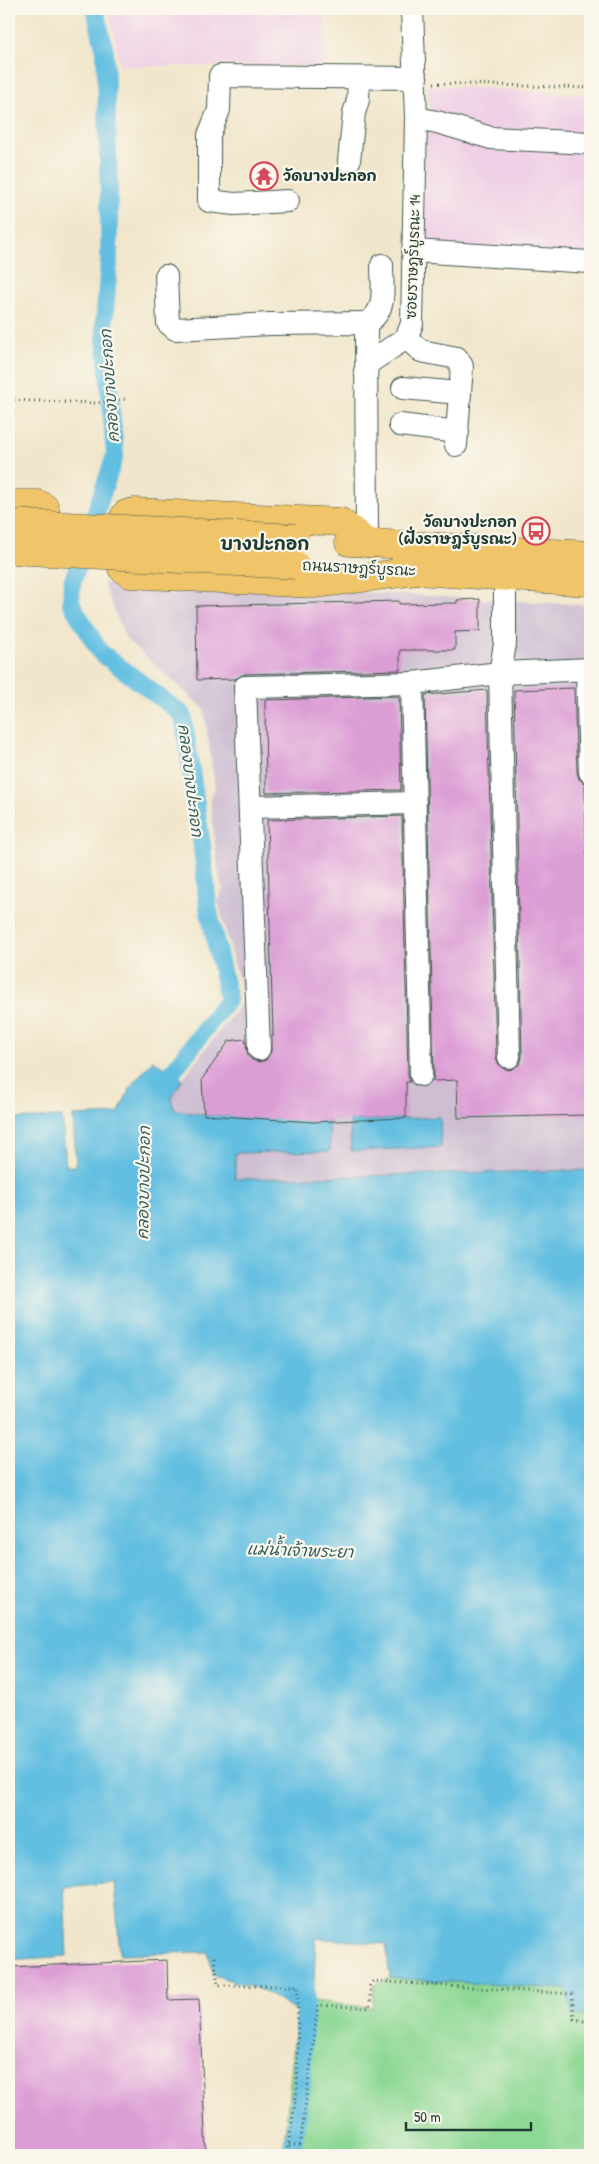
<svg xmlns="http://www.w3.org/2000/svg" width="599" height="2164" font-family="'Patrick Hand','Playpen Sans Thai',sans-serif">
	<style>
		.built { fill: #efd0e6 }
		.industrial { fill: #cdbed2 }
		.green { fill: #8dd894; stroke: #568a64 }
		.water { fill: #63bfe1; stroke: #417e8a }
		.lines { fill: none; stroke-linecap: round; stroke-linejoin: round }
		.canal { stroke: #63bfe1; stroke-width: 18 }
		.building { fill: #dc9dd5 }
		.minor-casing { stroke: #3e564b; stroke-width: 24 }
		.major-casing { stroke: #3e564b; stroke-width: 29 }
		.path { stroke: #3e564b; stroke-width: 3; stroke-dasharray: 1 4; stroke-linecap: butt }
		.minor { stroke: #fff; stroke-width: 22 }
		.major { stroke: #f0c469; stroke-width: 28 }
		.major-bridge-casing { stroke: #3e564b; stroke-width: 29; stroke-linecap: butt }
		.major-bridge { stroke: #f0c469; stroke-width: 28 }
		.labels { text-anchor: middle; stroke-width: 4.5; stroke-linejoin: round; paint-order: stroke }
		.poi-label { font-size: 15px; font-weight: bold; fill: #1f3d34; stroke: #fbf7ec; text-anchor: start }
		.street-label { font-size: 15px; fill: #1f3d34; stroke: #fbf7ec }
		.water-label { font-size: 16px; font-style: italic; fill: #305e5f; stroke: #fbf7ec }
		.quarter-label { font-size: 18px; font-weight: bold; fill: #1f3d34; stroke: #fbf7ec }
	</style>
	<rect width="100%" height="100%" fill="#fbf7ec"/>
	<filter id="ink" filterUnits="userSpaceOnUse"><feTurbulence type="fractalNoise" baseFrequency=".02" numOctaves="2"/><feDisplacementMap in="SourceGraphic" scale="10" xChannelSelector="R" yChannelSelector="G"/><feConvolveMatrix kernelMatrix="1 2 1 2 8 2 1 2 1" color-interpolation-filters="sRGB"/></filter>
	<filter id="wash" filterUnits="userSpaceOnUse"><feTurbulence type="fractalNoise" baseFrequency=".0096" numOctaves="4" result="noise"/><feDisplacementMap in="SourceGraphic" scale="20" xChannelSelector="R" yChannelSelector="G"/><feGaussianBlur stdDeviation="1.12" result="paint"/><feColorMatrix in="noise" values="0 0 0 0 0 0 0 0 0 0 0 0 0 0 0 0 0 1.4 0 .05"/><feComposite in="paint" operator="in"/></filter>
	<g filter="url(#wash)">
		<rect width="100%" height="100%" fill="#f1e6cb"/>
		<g class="built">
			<path d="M109,9H323L327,66H120Z"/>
			<path d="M427,85L590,95V257L421,246L423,133L431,115Z"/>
		</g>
		<path class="industrial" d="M103,583H193L590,605V1170L235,1179V1153L330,1151L329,1122L204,1115L175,1110L171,1100L182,1079L244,1000L218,902L223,889L219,875L210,799L215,789L204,709L126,639Z"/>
		<path class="green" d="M390,1978L566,1989L572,2015L590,2016V2155H283L297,2012L313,2001L372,2008L374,1986Z"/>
		<g class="water">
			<path d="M153,1060L182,1079L171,1100L175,1110L204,1115L329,1122L330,1151L235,1153V1179L590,1170V2016L572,2015L566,1989L390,1978L386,1944L316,1938L313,2001L297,2012L264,1991L214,1975L208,1952L120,1954L114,1882L64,1887L67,1956L9,1960V1119L62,1117L66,1166H76L73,1116L118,1114L130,1088Z"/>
			<path d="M440,1117L441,1147L351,1151L350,1121Z"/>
		</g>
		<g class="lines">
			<g class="canal">
				<path d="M95,9L105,51L109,188V261L104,325L115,455L72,583L71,603L100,652L183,715L202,846L208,907L228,999L158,1091"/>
				<path d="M291,2155L302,2088L306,1984"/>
			</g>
		</g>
		<g id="blocks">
			<g class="building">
				<path d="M480,599V631L455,632V650H400V670L245,674L235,679L197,680L196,606L399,601V604L457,603V600Z"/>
				<path d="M574,688L577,772L579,779L585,784L590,1006L588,1115L458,1118L457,1080L433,1081L434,1075L425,695L487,690L496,1057L498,1063L502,1068L510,1070L520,1064L522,1057L514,690Z"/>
				<path d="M399,696L401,790L266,793L265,700Z"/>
				<path d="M402,816L408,1075L410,1082H406V1118L313,1122L204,1115L202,1079L229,1041L245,1039L248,1056L252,1060L259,1062L266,1060L272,1049V1036H273L267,820Z"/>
				<path d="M167,1960L168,2000L199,1999L206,2155H11L9,2130V1967Z"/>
			</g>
		</g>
	</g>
	<g filter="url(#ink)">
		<use href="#blocks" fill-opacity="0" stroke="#3e564b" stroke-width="1"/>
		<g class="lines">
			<g class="minor-casing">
				<g id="minor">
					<path d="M416,118L437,122L491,138L590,143"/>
					<path d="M349,161L354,113L358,100L359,78"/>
					<path d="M288,201L234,204L209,201V135L219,110L220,76L416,78"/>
					<path d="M414,251L590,262"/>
					<path d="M166,276L168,323L175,329L270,324L366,323L367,543"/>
					<path d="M366,323C388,312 382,287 382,265"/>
					<path d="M406,338L421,351L457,358L462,366L456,445"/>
					<path d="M365,371L370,362L406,338L412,324L416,118L412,9"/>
					<path d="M403,388L460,393"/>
					<path d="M400,425L458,432"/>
					<path d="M505,578V644L500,673L509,1057"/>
					<path d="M587,670L590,772"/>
					<path d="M412,683L421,1075"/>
					<path d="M251,807L413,803"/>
					<path d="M259,1049L245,687L412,683L500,673L590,669"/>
				</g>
			</g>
			<g class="major-casing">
				<g id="major">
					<path d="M9,504H38L45,508L47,549"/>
					<path d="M349,542L590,555"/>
					<path d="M367,543L341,522L134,512L126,514L122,521V568L130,574L314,584L416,571"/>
					<path d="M400,570L590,582"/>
				</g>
			</g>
			<g class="path">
				<path d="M434,83L590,88"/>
				<path d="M9,400L96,403L125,399"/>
				<path d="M214,1957L218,1985L298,1986L297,2090L287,2155"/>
				<path d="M289,2145H300"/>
				<path d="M299,2155L318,2005L370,2008V1986L373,1981L572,1994L574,2019L590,2022"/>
			</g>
			<use href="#minor" class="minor"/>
			<use href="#major" class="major"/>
			<g class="major-bridge-casing">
				<g id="major-bridge">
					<path d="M9,523L295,538"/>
					<path d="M9,550L295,565"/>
				</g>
			</g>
			<use href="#major-bridge" class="major-bridge"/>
		</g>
	</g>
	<defs>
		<g id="temple-ring" transform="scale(1.4375)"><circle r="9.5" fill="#fbf7ec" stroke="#d1495b" stroke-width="1.5"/><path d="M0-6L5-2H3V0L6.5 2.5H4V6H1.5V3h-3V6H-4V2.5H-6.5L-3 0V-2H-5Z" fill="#d1495b"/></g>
		<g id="bus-ring" transform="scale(1.4375)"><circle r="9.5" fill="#fbf7ec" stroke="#d1495b" stroke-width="1.5"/><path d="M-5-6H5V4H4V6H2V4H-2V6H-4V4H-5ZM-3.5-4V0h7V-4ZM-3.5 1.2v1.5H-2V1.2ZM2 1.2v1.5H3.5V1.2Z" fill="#d1495b"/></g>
	</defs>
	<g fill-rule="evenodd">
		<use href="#temple-ring" x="264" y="176"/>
		<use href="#bus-ring" x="536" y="531"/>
	</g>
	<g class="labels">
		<g class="poi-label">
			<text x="283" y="181">วัดบางปะกอก</text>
			<text x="517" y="527" text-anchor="end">วัดบางปะกอก<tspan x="517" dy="17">(ฝั่งราษฎร์บูรณะ)</tspan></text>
		</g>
		<g class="street-label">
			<text transform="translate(413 257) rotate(-88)" y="5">ซอยราษฎร์บูรณะ 14</text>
			<text transform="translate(359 568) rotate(3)" y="5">ถนนราษฎร์บูรณะ</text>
		</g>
		<g class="water-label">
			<text transform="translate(109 386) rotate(-94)" y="6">คลองบางปะกอก</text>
			<text transform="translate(191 780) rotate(83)" y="6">คลองบางปะกอก</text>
			<text transform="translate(143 1183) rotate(-89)" y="6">คลองบางปะกอก</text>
			<text transform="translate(300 1550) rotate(2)" y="6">แม่น้ำเจ้าพระยา</text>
		</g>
		<g class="quarter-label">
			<text x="265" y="550">บางปะกอก</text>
		</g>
	</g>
	<rect width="599" height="2164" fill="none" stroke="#fbf7ec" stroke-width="30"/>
	<path d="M406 2122v8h125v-8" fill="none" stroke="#1f3d34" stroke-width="2.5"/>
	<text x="414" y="2122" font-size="15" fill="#1f3d34" stroke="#fbf7ec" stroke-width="4" paint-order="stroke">50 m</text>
</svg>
